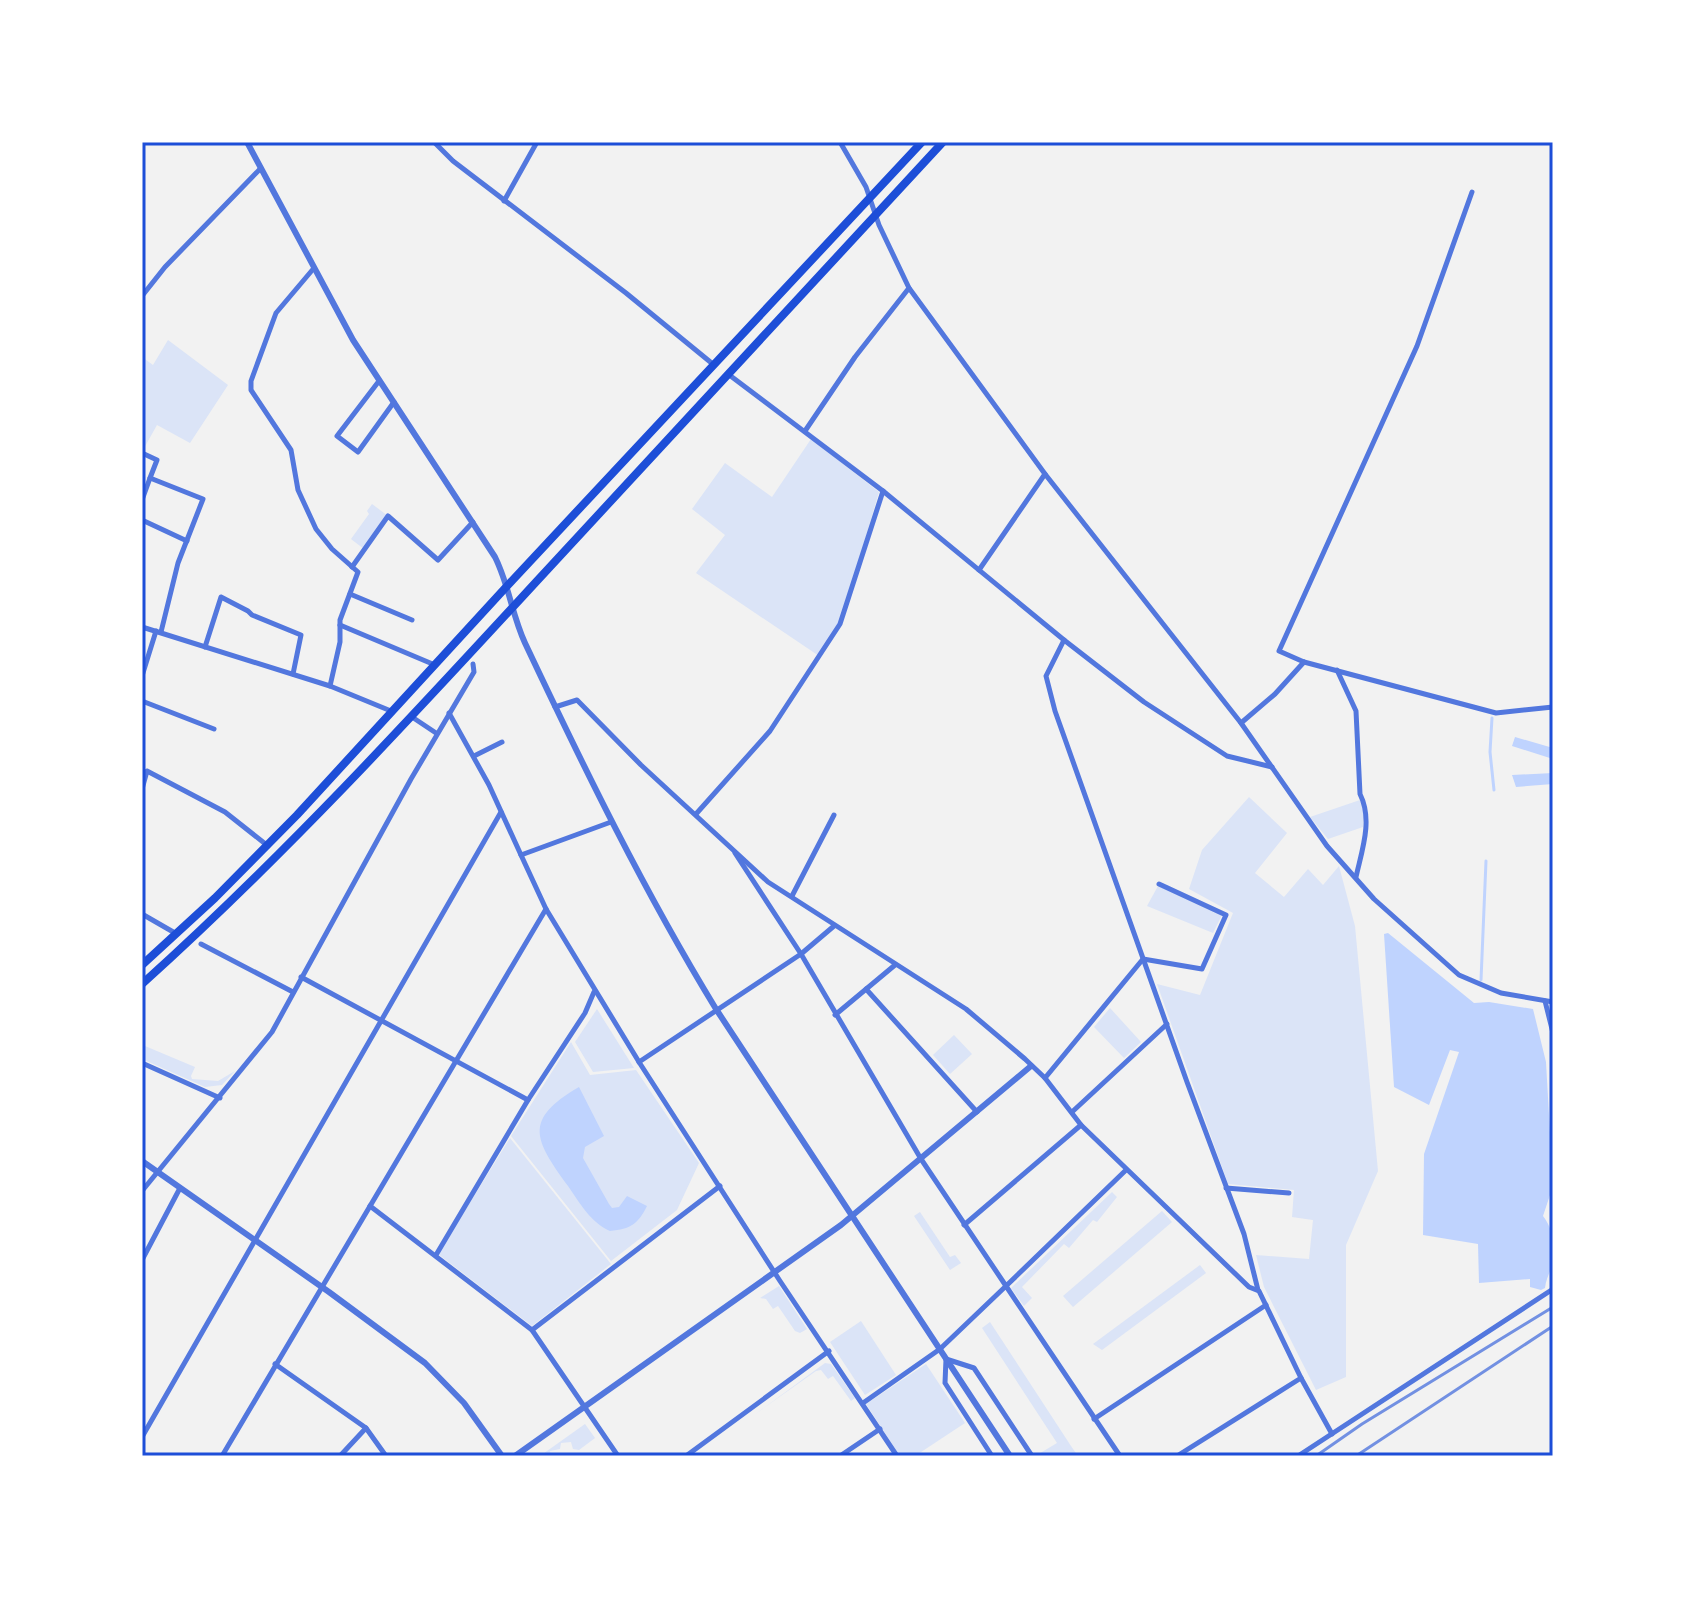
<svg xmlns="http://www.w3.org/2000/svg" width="1695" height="1598" font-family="Commissioner,sans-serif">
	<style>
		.green { fill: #dbe4f7 }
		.water { fill: #bfd3fe }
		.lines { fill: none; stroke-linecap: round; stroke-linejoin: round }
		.stream { stroke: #bfd3fe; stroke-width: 3 }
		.minor { stroke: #5277de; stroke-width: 5 }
		.tertiary { stroke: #5277de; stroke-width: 6 }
		.trunk { stroke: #1d4ed8; stroke-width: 8 }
		.rail { stroke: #7290e2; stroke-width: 3 }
		.neatline { fill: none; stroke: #1d4ed8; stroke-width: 3 }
	</style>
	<rect width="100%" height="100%" fill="#f2f2f2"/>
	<g class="green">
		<path d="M168,340L228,385L190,443L157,425L143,450L142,357L153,365Z"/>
		<path d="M811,439L879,492L840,624L819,656L696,573L725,535L692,509L725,463L772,497Z"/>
		<path d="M372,504L388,516L364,549L351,539L369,514L367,511Z"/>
		<path d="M1249,797L1287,833L1255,873L1284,897L1308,869L1323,885L1339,866L1355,926L1378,1171L1346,1245V1377L1316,1390L1264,1287L1256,1255L1309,1259L1313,1220L1292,1217L1294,1190L1228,1184L1157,984L1200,995L1233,913L1189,889L1202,850Z"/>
		<path d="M1360,800L1363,806V827L1328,839L1310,817Z"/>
		<path d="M1158,886L1222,915L1213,933L1147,906Z"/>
		<path d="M1110,1008L1141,1042L1124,1058L1094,1027Z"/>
		<path d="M597,1009L634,1068L593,1072L575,1042Z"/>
		<path d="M954,1035L972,1054L950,1074L933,1055Z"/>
		<path d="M571,1042L590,1075L636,1070L699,1163L677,1210L611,1261L511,1136Z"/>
		<path d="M145,1046L195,1067L191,1076L192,1079L218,1081L235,1071L222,1085L205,1087L142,1059Z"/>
		<path d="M510,1138L611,1264L532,1326L438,1254Z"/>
		<path d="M1112,1192L1117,1197L1097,1222L1093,1220L1069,1248L1064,1244L1022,1287L1032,1298L1024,1306L1011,1288Z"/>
		<path d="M1162,1211L1172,1222L1073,1307L1063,1296Z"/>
		<path d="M920,1212L950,1257L955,1255L961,1263L950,1270L914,1216Z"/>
		<path d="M1200,1265L1206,1273L1102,1350L1093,1344Z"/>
		<path d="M779,1286L807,1329L800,1333L795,1331L778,1306L773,1309L766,1299L760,1298Z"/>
		<path d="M861,1321L896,1375L865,1395L830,1342Z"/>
		<path d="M990,1322L1071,1446L1078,1456L1037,1455L1057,1443L982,1328Z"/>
		<path d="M825,1363L831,1364L855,1398L851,1401L833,1376L828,1379L821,1370L816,1371L754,1415Z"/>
		<path d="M926,1364L965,1423L915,1456H900L866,1404Z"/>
		<path d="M585,1424L595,1438L579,1450L573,1449L571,1442L561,1443L560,1449L550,1451L551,1456H540Z"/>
	</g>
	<g class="water">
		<path d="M1515,737L1553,748V759L1512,746Z"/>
		<path d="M1553,773V784L1516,787L1512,775Z"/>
		<path d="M1388,933L1474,1003L1489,1002L1533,1009L1546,1062L1553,1186L1543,1216C1553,1229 1556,1245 1553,1262C1551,1271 1546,1278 1545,1288L1541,1290L1530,1287V1279L1479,1283L1478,1244L1423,1235L1424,1154L1459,1052L1450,1050L1429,1105L1394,1087L1384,934Z"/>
		<path d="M579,1087L604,1136L585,1147L583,1158L609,1204L612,1208L619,1207L627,1196L647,1206C638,1224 631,1229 610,1231C590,1222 580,1203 568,1186C535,1140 522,1120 579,1087Z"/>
	</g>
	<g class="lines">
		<g class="stream">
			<path d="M1492,718L1490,752L1494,790"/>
			<path d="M1481,980L1486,861"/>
		</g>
		<g class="minor">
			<path d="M434,142L453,161L626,293L714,365"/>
			<path d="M840,142L866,187L879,225L909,288L1045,474L1241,723L1327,846L1374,899L1459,975L1501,993L1553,1002"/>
			<path d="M1472,192L1417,346L1279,651L1304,662L1496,713L1553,707"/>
			<path d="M504,201L537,142"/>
			<path d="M314,268L276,313L251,381V390L291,450L298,490L316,529L332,549L358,572L340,620V642L330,686"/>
			<path d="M142,296L165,267L261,168"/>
			<path d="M728,374L883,491L1064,640L1144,702L1227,756L1272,767"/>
			<path d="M379,381L337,436L358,452L394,402"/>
			<path d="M805,431L855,357L909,288"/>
			<path d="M142,453L157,460L150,478L203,499L178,563L161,632"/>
			<path d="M142,500L150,478"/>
			<path d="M142,520L187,541"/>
			<path d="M352,567L388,516L438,560L473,522"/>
			<path d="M979,570L1045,474"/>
			<path d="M350,594L412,620"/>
			<path d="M340,625L435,665"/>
			<path d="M142,627L330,686L391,711"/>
			<path d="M1064,640L1046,676L1055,711L1187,1082L1244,1234L1258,1290"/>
			<path d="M205,647L221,597L248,611L252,615L301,635L293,674"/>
			<path d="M1337,670L1356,711L1360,794C1373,820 1362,850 1356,877"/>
			<path d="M142,676L156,631"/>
			<path d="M142,701L214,729"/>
			<path d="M555,707L577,700L641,765L768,882L966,1009L1025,1059L1045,1078L1081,1125L1249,1287L1259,1291L1301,1378L1332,1434"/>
			<path d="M449,713L489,785L521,855L611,822"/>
			<path d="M412,717L436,733"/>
			<path d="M1241,723L1275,694L1304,662"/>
			<path d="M474,756L502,742"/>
			<path d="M142,789L147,771L225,812L268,846"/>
			<path d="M696,814L770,731L840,624L883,491"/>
			<path d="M735,853L801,954L921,1159L1006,1286L1126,1170"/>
			<path d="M521,855L546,909L639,1062L780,1281L897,1456"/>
			<path d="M792,896L834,815"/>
			<path d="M142,914L175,933"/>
			<path d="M201,944L293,992"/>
			<path d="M301,977L528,1100L585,1013L594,992"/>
			<path d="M866,989L977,1112"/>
			<path d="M1545,1001L1553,1033"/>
			<path d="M835,1015L895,965"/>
			<path d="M639,1062L801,954L834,926"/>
			<path d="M142,1063L220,1098"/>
			<path d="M1045,1078L1143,959L1202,969L1226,915L1159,884"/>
			<path d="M1072,1112L1167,1024"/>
			<path d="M1226,1188L1289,1193"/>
			<path d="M142,1191L272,1032L411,779L474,672L473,664"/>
			<path d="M370,1206L532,1330L618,1456"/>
			<path d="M964,1225L1081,1125"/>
			<path d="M436,1255L528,1100"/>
			<path d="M142,1260L180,1188"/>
			<path d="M532,1330L720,1186"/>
			<path d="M275,1364L366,1428L386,1456"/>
			<path d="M863,1403L940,1349L1006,1286L1120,1456"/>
			<path d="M1094,1419L1266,1305"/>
			<path d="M142,1437L501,812"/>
			<path d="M222,1456L546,909"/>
			<path d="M340,1456L366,1428"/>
			<path d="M686,1456L829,1351"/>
			<path d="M840,1456L880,1429"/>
			<path d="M992,1456L945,1383L946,1359L974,1368L1032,1456"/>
			<path d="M1177,1456L1301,1378"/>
			<path d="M1298,1456L1553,1289"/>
		</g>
		<g class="tertiary">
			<path d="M247,142L353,340L495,557C509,585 512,615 525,643C584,768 644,891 716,1009L1010,1456"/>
			<path d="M142,1161L329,1292L425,1363L464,1403L502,1456"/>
			<path d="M515,1456L841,1225L1031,1066"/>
		</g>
		<g class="trunk">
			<path d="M142,965L215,898L297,815L508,585L922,142"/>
			<path d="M142,984C282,858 409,720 536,582C672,435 807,288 943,142"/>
		</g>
		<g class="rail">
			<path d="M1316,1456L1362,1424L1553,1307"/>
			<path d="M1356,1456L1553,1326"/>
		</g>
	</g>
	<rect width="1695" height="1598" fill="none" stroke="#ffffff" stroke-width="288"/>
	<rect x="144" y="144" width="1407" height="1310" class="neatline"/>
</svg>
